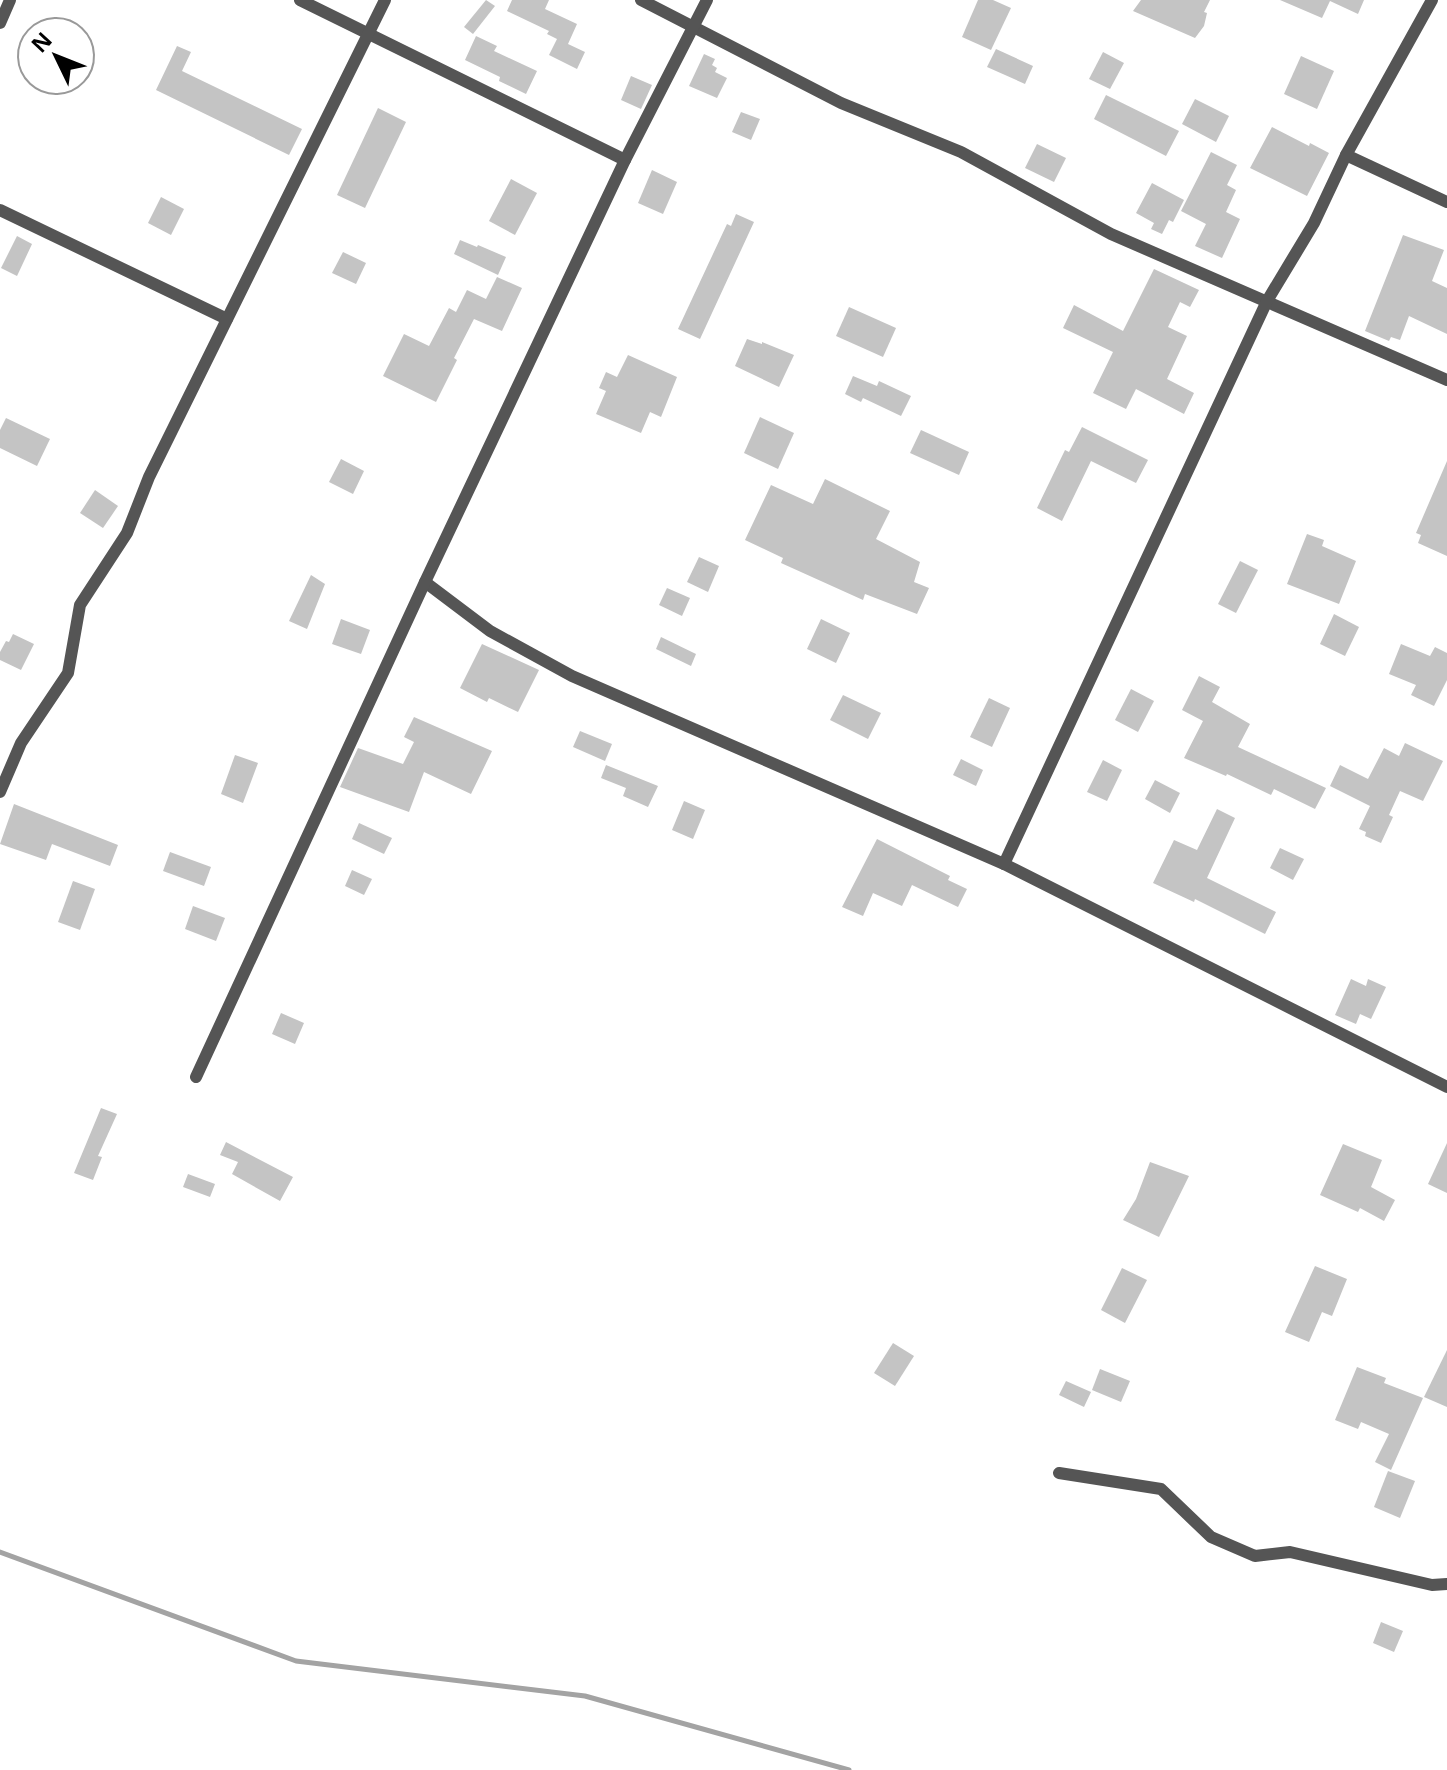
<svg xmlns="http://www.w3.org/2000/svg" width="1447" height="1770" font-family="'Open Sans',sans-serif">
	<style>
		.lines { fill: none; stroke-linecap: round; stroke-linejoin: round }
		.stream { stroke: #a3a3a3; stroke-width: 5 }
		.building { fill: #c4c4c4 }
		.street { stroke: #555; stroke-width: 12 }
	</style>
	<rect width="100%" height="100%" fill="#fff"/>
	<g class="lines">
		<path class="stream" d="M0,1552L296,1661L585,1696L849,1770"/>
	</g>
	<g class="building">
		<path d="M486,0L495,6L473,34L464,27Z"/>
		<path d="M512,0H549L545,9L577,24L568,44L585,52L577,69L549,55L557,39L547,34L549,31L507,11Z"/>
		<path d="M978,0H993L1011,8L991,50L962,37Z"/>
		<path d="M1141,0H1210L1204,12L1207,13L1204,26L1195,38L1133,11Z"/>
		<path d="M1280,0H1364L1358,14L1330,1L1322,18Z"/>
		<path d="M476,36L497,46L494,51L537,71L526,94L499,81L500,77L465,60Z"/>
		<path d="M177,46L191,52L182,71L302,129L289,155L156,90Z"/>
		<path d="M996,49L1033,66L1025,84L987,67Z"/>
		<path d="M1103,52L1124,63L1110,89L1089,79Z"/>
		<path d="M704,54L715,59L712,65L717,68L715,72L727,78L717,98L689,86Z"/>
		<path d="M1301,56L1334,71L1317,109L1284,94Z"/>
		<path d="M631,76L652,85L641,109L621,100Z"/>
		<path d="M1106,95L1179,131L1166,156L1094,119Z"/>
		<path d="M1195,99L1229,116L1216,142L1182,124Z"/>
		<path d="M378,108L406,122L365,208L337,195Z"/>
		<path d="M741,112L760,119L751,140L732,132Z"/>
		<path d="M1272,127L1309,146L1310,143L1329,153L1307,196L1250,168Z"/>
		<path d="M1037,144L1066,158L1054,182L1025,168Z"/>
		<path d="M1211,152L1237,165L1227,185L1236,190L1226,212L1240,219L1222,258L1195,246L1206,224L1181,211Z"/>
		<path d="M652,170L677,182L663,214L638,203Z"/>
		<path d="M511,179L537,193L515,235L489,221Z"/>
		<path d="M1152,183L1184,200L1173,222L1169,220L1162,234L1151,229L1154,223L1136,213Z"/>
		<path d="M161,197L184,209L171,235L148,223Z"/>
		<path d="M736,214L754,222L700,339L678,329L727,224L731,226Z"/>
		<path d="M1403,235L1444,250L1432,281L1447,288V334L1409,316L1400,340L1391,337L1389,341L1365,331Z"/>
		<path d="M17,236L32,244L17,276L1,268Z"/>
		<path d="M460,240L477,247L478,245L506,257L498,275L454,254Z"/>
		<path d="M343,252L366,263L356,284L332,273Z"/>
		<path d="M1154,269L1199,290L1190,307L1180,302L1168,327L1187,336L1167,379L1194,393L1184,414L1136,389L1126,409L1093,393L1113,352L1063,328L1074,305L1123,331Z"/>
		<path d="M497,277L522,288L502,331L474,319L454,358L457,360L436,402L383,376L404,334L429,346L449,308L456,312L467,290L486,299Z"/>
		<path d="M849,307L896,328L883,357L836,336Z"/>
		<path d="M747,339L762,344V342L794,355L779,387L735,366Z"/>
		<path d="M628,355L677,377L661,417L650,412L641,433L596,414L606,391L599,388L606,372L617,377Z"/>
		<path d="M853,376L877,386L879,381L911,396L901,416L863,398L861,402L845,394Z"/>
		<path d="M760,417L794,433L778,469L744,453Z"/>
		<path d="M6,418L50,439L37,466L0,448V430Z"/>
		<path d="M1082,427L1148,460L1136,483L1091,461L1062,521L1037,508L1065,450L1069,452Z"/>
		<path d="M921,430L969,452L959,475L910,453Z"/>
		<path d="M341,459L364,471L353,494L329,482Z"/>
		<path d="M1447,461V556L1418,543L1421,535L1416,533Z"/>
		<path d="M825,479L890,511L876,539L920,562L914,582L929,588L917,614L865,594L863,600L781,563L783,558L745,540L771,485L813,504Z"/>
		<path d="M95,490L118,506L103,528L80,513Z"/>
		<path d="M1307,534L1324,540L1322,546L1356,561L1339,604L1287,584Z"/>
		<path d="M699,557L719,566L708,592L687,582Z"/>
		<path d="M1240,561L1258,570L1236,613L1218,604Z"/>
		<path d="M311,575L325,584L307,629L289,621Z"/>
		<path d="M667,588L690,598L682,616L659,605Z"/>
		<path d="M1334,614L1359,627L1345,656L1320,644Z"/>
		<path d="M341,619L370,630L361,654L332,644Z"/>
		<path d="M821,619L850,633L836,663L807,649Z"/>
		<path d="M13,634L34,644L21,670L0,660V652L6,641L9,642Z"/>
		<path d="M661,637L696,654L691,666L656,649Z"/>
		<path d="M482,644L539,670L518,712L489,698L487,702L460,688Z"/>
		<path d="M1401,644L1430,656L1435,647L1447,653V680L1434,706L1411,695L1416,685L1389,674Z"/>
		<path d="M1199,676L1220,687L1212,702L1250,724L1238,747L1326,788L1315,809L1274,789L1271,795L1227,774L1226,776L1184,758L1203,721L1182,710Z"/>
		<path d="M1131,689L1154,701L1138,732L1115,720Z"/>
		<path d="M843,695L881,713L868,739L830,720Z"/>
		<path d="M989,698L1010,708L992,747L970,737Z"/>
		<path d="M414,717L492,751L471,794L424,772L409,812L340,787L358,748L403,764L414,742L404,737Z"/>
		<path d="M580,731L612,744L605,761L573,747Z"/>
		<path d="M1405,743L1443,761L1423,801L1400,791L1389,815L1393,817L1381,843L1365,836L1366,832L1359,829L1370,806L1330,786L1340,765L1368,779L1384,748L1399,756Z"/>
		<path d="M235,755L258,763L243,803L221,794Z"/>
		<path d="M961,759L983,770L976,786L953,775Z"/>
		<path d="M1103,760L1122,770L1107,801L1087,792Z"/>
		<path d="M606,765L658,786L648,807L623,796L626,788L601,778Z"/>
		<path d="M1155,780L1180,793L1170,813L1145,799Z"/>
		<path d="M684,801L705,810L693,839L672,830Z"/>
		<path d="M14,804L118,845L110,866L52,844L46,860L0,844Z"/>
		<path d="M1217,809L1235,818L1207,878L1276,912L1265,934L1195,899L1194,902L1153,883L1174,840L1197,850Z"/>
		<path d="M359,823L392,838L384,854L352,839Z"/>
		<path d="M877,839L950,876L948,880L967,889L958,907L912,885L902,906L873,893L863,916L842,907Z"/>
		<path d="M1280,848L1304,859L1293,880L1270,868Z"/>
		<path d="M170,852L211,867L204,886L163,871Z"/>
		<path d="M352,870L372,879L364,895L345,886Z"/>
		<path d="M73,881L95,889L80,930L58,922Z"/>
		<path d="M193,906L225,918L216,941L185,929Z"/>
		<path d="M1351,979L1366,986L1368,979L1386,987L1371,1019L1360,1014L1356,1024L1335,1015Z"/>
		<path d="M281,1013L304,1023L295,1044L272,1034Z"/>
		<path d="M101,1108L117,1114L98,1156L102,1157L93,1180L74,1173Z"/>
		<path d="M226,1142L293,1177L280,1201L232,1174L238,1162L220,1155Z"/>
		<path d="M1447,1143V1193L1428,1184Z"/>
		<path d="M1343,1144L1382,1160L1371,1187L1395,1200L1384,1221L1360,1208L1358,1212L1320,1195Z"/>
		<path d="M1150,1162L1189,1176L1159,1237L1123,1220L1136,1199Z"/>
		<path d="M188,1174L215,1184L210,1197L183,1187Z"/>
		<path d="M1315,1266L1347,1279L1332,1316L1322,1312L1309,1342L1285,1332Z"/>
		<path d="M1122,1268L1147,1280L1125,1323L1101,1310Z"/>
		<path d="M893,1343L914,1356L895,1386L874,1373Z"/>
		<path d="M1447,1350V1407L1424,1397Z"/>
		<path d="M1357,1367L1386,1378L1384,1383L1423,1398L1391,1470L1375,1462L1389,1434L1361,1422L1358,1429L1335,1420Z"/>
		<path d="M1100,1369L1130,1381L1121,1402L1092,1390Z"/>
		<path d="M1066,1381L1091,1392L1084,1407L1059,1395Z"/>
		<path d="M1388,1471L1415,1481L1400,1518L1374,1507Z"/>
		<path d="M1381,1622L1403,1631L1394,1652L1373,1643Z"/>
	</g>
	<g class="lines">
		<g class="street">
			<path d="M300,0L625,160"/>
			<path d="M641,0L841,103L961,152L1111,234L1447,380"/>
			<path d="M0,23L10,0"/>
			<path d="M1346,155L1447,202"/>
			<path d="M0,210L227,319"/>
			<path d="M425,582L490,631L572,676L1004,864L1447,1087"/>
			<path d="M0,792L21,743L68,673L80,605L127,533L149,477L385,0"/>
			<path d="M1004,864L1267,301L1314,223L1346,155L1432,0"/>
			<path d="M196,1077L425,582L625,160L707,0"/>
			<path d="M1059,1473L1161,1489L1211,1537L1255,1556L1290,1552L1432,1585L1447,1584"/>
		</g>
	</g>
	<g transform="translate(56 56) rotate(313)"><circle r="38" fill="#ffffff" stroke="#999999" stroke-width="2"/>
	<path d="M0-6L14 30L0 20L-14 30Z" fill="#000000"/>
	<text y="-12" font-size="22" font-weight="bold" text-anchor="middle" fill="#000000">N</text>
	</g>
</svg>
